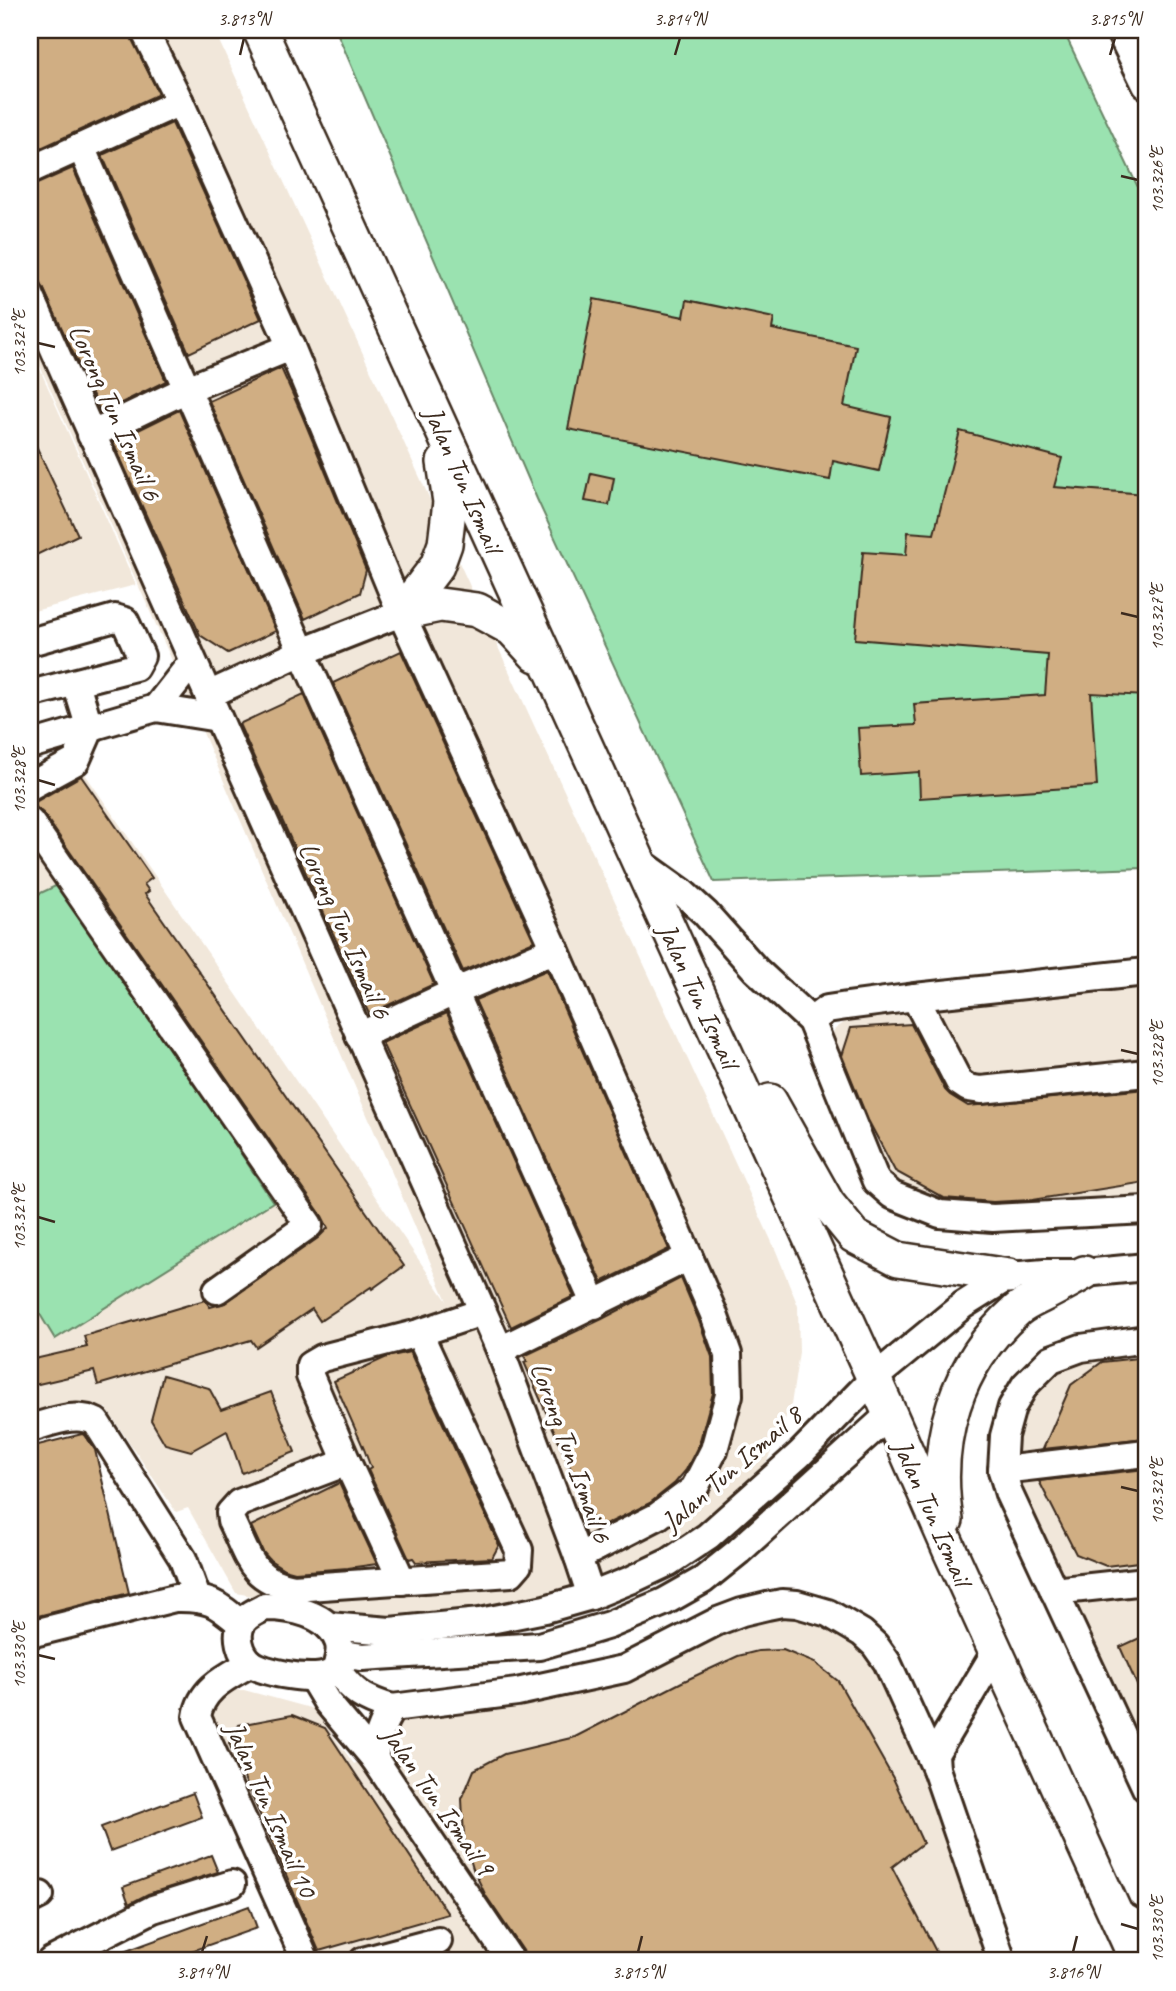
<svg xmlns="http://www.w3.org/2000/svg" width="1176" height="1991" font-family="Caveat,sans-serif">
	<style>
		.built { fill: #f1e7da }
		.green { fill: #9ae2b0; stroke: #6a8667; stroke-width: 2 }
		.building { fill: #d0ae83; stroke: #3b2a1e; stroke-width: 2 }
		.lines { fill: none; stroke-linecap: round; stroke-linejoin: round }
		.minor-casing { stroke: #3b2a1e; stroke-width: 32 }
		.major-casing { stroke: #3b2a1e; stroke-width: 38 }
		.minor { stroke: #fff; stroke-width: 26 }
		.major { stroke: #fff; stroke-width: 33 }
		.ticks { fill: none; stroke: #3b2a1e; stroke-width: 2.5 }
		.labels { text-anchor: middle; stroke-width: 7; stroke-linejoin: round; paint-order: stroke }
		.street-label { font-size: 28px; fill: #3b2a1e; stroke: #fff }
		.neatline { fill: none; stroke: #3b2a1e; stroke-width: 2.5 }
		.ticks-label { font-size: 18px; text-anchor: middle; fill: #3b2a1e }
	</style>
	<rect width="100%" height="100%" fill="#fff"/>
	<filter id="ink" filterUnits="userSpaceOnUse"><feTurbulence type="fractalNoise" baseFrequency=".0143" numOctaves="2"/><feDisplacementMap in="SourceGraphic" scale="14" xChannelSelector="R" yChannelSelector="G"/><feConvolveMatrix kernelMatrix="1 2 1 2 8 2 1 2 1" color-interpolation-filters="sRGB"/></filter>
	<g filter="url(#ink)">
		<g class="built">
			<path d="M30,30H214L776,1251L798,1306L799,1352L791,1405L767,1461L735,1501L692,1539L633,1568L557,1594L485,1607L384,1619L236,1593L188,1508L176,1512L106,1408L30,1424V766L72,755L447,1301L170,656L30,344Z"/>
			<path d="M30,347L136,585L30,612Z"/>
			<path d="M1146,987V1199L989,1213L947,1207L905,1189L884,1168L829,1046L834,1030L846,1021L860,1014Z"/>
			<path d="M1146,1338V1818L1000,1487L996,1469L1045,1359Z"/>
			<path d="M811,1611L886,1666L999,1961H315L210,1717L212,1704L228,1690H244L314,1709L354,1764L388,1748L396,1728L405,1718L519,1707L622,1673L717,1625Z"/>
		</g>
		<g class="green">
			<path d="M336,30H1063L1146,204V868L714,882L537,499Z"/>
			<path d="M62,883L273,1202L55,1339L30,1298V898Z"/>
		</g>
		<g class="building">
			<path d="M30,30H126L129,32L159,94L30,153Z"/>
			<path d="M172,123L261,319L189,353L102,155Z"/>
			<path d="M73,168L166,381L101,413L30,260V186L37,184Z"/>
			<path d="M594,299L684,317L687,300L774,318L772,329L856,346L844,406L891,417L879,471L833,461L830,480L568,429Z"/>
			<path d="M281,368L302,415L366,570L360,593L305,619L209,401Z"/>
			<path d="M179,410L276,631L228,653L200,635L114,444V442Z"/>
			<path d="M960,431L1062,458L1054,487L1146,494V696L1091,693L1097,786L920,798L919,772L861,776L858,728L916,725L914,704L1045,695L1048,655L855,639L863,552L906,555L908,532L934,534Z"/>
			<path d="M30,433L78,535L30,558Z"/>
			<path d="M591,473L614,478L609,505L585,501Z"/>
			<path d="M401,651L534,941L463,971L333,683Z"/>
			<path d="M304,694L434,984L369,1014L239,724Z"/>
			<path d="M81,776L152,878L144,884L149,891L145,894L404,1266L372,1289L371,1287L320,1321L312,1309L256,1347L251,1340L98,1385L94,1371L30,1386V1360L87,1347L84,1336L205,1300L210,1307L225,1303L318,1238L328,1228L322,1216L43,813L32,804Z"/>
			<path d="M547,970L669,1249L602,1282L475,1000Z"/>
			<path d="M447,1013L574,1296L511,1327L382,1043Z"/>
			<path d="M911,1024L945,1090L950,1095L968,1106L1146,1089V1182L1032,1200L993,1202L944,1198L895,1171L868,1120L842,1056L851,1028Z"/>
			<path d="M681,1278L698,1318L712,1357L713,1393L699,1444L686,1470L675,1483L650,1503L597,1529L524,1362L527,1361L524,1356L602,1319Z"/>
			<path d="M410,1352L499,1545L492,1558L416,1562L413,1558L409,1559L368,1470L371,1468L364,1449L334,1381L387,1357Z"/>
			<path d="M1146,1357V1438L1043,1449L1071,1385L1102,1362Z"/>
			<path d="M163,1375L209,1388L221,1410L271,1392L295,1452L242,1473L227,1431L191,1451L165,1444L151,1420Z"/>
			<path d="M82,1434L85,1435L95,1450L129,1593L30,1618V1447Z"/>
			<path d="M1146,1469V1561L1106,1566L1076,1554L1039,1481Z"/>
			<path d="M339,1483L377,1564L348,1568L295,1572L284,1569L270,1560L263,1552L251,1526Z"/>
			<path d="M1146,1635V1705L1120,1647Z"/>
			<path d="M783,1650L815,1663L838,1681L893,1778L923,1843L892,1867L941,1961H527L524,1952L486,1896L473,1869L464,1838L462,1799L474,1770L504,1754L575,1737L682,1682L738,1656L758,1651Z"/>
			<path d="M292,1715L325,1728L448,1914L319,1951L229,1743L239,1725Z"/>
			<path d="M193,1793L202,1817L110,1851L101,1827Z"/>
			<path d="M211,1855L218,1872L148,1894L129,1904L123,1887Z"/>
			<path d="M249,1906L257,1928L163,1961H105L104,1959Z"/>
		</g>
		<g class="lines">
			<g class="minor-casing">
				<g id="minor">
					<path d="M144,30L180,102L291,347L401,613L555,949L713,1312L728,1354L729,1395L714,1450L694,1489L658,1516L578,1557"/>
					<path d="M1119,30L1146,85"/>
					<path d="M81,147L302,652L595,1305"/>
					<path d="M30,170L180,102"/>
					<path d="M30,295L500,1350L578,1557L591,1596"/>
					<path d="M91,435L187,389L291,347"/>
					<path d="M30,642L115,618L125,621L141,656L135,667L30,694"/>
					<path d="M208,695L302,652L401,613"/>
					<path d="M156,708L192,662"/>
					<path d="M30,745L156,708L218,718"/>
					<path d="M30,786L76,761L90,729L76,683"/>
					<path d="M30,822L309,1225L217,1290"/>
					<path d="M636,859L682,892L705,913L756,970L811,1021L876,1181L892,1195L940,1214L993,1218L1146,1210"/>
					<path d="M915,997L959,1082L968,1088L981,1090L1146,1073"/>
					<path d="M811,1021L827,1009L847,1006L915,997L1146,972"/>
					<path d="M359,1036L454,992L555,949"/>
					<path d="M1146,1339L1081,1348L1051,1359L1025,1385L1012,1407L1004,1436L1002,1470L1009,1494L1146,1788"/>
					<path d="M500,1350L689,1257"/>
					<path d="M30,1428C50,1423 76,1411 96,1422L183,1559L197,1598"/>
					<path d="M347,1462L239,1503L230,1513L231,1521C249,1557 249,1578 293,1588L511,1573L518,1565L519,1550L419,1333"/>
					<path d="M1002,1470L1146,1453"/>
					<path d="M402,1581L347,1462L310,1376V1365L322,1358L419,1333L482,1312"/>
					<path d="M1054,1591L1146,1581"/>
					<path d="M265,1607C290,1607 328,1613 338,1641C342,1650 338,1660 336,1669C333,1671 330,1674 326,1675C312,1681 263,1673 251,1663C240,1654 235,1635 242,1623C247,1615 257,1611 265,1607Z"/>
					<path d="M328,1626L390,1631L480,1622L545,1609L591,1596L633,1579L669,1562L708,1536L800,1454L874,1378L963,1305L1009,1276L1045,1273H1084L1146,1267"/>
					<path d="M30,1634L175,1598C209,1597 216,1603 241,1624"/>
					<path d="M340,1654L362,1657L539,1646L609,1625L664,1602L703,1580L739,1551L890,1414"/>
					<path d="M251,1663C227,1677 201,1688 197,1717L306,1961"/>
					<path d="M336,1669C354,1693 363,1699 392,1708"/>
					<path d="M312,1677L327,1702L374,1758L511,1961"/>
					<path d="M374,1758C377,1739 381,1725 392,1708L517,1692L624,1669L718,1621L742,1612L767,1606L782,1603L797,1604L828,1613L862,1633L875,1645L887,1662L936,1769L1002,1961"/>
					<path d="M936,1769L935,1754L996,1651"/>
					<path d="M30,1900L40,1895"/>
					<path d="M1114,1911L1146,1930"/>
					<path d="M51,1961L153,1909L232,1884"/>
					<path d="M363,1961L438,1941"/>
				</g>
			</g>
			<g class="major-casing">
				<g id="major">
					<path d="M260,30L890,1414L951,1553L1137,1961"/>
					<path d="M401,613L437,566L445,544L450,502L444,462"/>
					<path d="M401,613L440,605L477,610L512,629L536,655"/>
					<path d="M770,1101L828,1204L854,1236L898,1259L1009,1276"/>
					<path d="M946,1520C933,1440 956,1364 1017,1310C1024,1304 1033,1300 1041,1296C1055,1289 1069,1281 1084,1273"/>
				</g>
			</g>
			<use href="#minor" class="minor"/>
			<use href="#major" class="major"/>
		</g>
	</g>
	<path class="ticks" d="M240,55L244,38M675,55L680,38M1110,55L1115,38M1121,176L1138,180M38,343L55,347M1121,613L1138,617M38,780L55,785M1121,1050L1138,1054M38,1217L55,1222M1121,1487L1138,1491M38,1655L55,1659M1121,1924L1138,1929M202,1952L207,1936M638,1952L642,1936M1073,1952L1077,1936"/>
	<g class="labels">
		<g class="street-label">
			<text transform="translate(116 412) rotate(66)" y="10">Lorong Tun Ismail 6</text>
			<text transform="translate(464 479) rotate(66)" y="10">Jalan Tun Ismail</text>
			<text transform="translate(346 930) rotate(66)" y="10">Lorong Tun Ismail 6</text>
			<text transform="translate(699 995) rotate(65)" y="10">Jalan Tun Ismail</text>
			<text transform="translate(572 1452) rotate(70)" y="10">Lorong Tun Ismail 6</text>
			<text transform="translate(731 1468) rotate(-41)" y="10">Jalan Tun Ismail 8</text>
			<text transform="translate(933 1512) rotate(66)" y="10">Jalan Tun Ismail</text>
			<text transform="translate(439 1800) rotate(55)" y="10">Jalan Tun Ismail 9</text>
			<text transform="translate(272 1809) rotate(66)" y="10">Jalan Tun Ismail 10</text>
		</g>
	</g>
	<rect width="1176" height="1991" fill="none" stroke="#fff" stroke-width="77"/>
	<rect x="38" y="38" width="1100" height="1914" class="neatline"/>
	<g class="ticks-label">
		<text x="244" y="25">3.813°N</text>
		<text x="680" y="25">3.814°N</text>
		<text x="1115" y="25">3.815°N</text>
		<text transform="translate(1157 180) rotate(-90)" y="6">103.326°E</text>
		<text transform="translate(19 343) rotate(-90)" y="6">103.327°E</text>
		<text transform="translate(1157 617) rotate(-90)" y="6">103.327°E</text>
		<text transform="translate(19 780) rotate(-90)" y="6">103.328°E</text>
		<text transform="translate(1157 1054) rotate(-90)" y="6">103.328°E</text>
		<text transform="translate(19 1217) rotate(-90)" y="6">103.329°E</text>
		<text transform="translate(1157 1491) rotate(-90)" y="6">103.329°E</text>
		<text transform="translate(19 1655) rotate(-90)" y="6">103.330°E</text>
		<text transform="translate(1157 1929) rotate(-90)" y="6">103.330°E</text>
		<text x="202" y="1978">3.814°N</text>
		<text x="638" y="1978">3.815°N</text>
		<text x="1073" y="1978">3.816°N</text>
	</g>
</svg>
